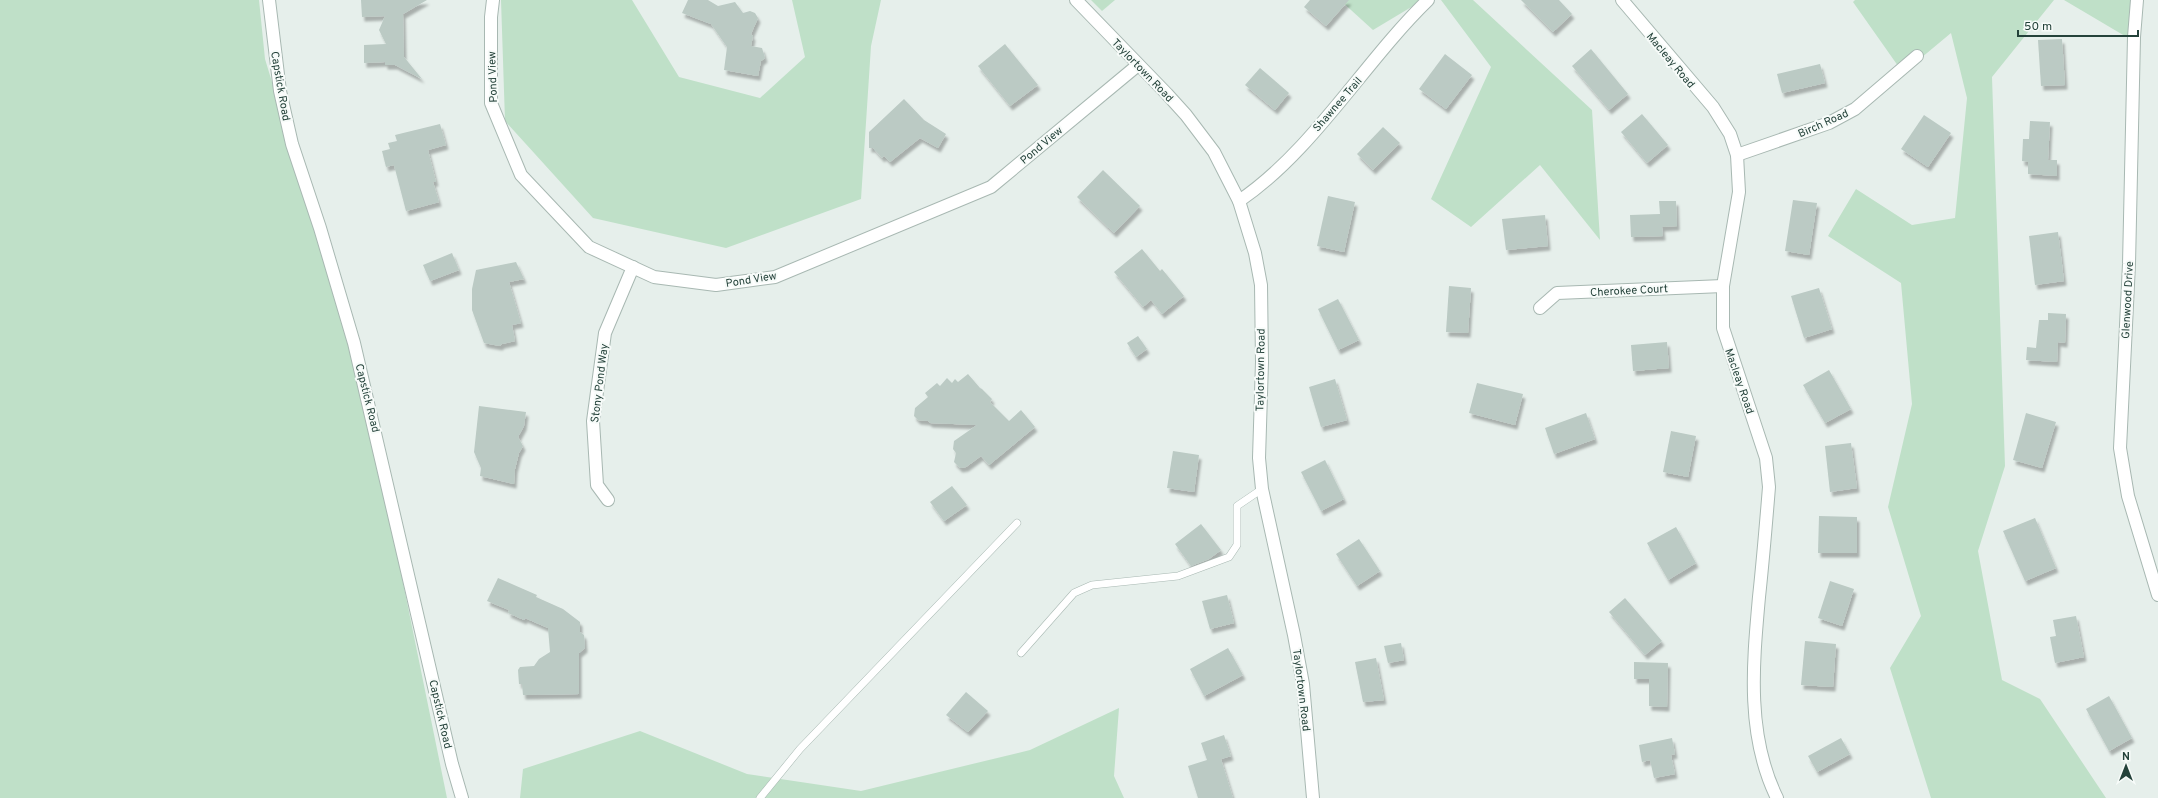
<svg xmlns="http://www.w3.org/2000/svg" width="2158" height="798" font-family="Overpass,sans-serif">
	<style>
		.green { fill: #bfe0c8 }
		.building { fill: #bbcac4; filter: url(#shadow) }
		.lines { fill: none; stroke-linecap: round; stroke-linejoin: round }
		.service-casing { stroke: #a8b8b2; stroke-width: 8 }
		.minor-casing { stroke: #a8b8b2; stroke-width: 14 }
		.tertiary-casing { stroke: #a8b8b2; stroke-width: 14 }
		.service { stroke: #fff; stroke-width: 7 }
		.minor { stroke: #fff; stroke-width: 12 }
		.tertiary { stroke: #fff; stroke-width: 12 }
		.labels { text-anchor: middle; stroke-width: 4; stroke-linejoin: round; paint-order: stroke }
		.street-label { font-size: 11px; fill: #24423a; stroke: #f7fbf9 }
	</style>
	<defs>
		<filter id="shadow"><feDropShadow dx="2.5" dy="4.5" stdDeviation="1" flood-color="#0004"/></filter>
	</defs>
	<rect width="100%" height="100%" fill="#e6efeb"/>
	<g class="green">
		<path d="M0,0H259L265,59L360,372L447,798H0Z"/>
		<path d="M501,0H632L679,77L760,98L805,57L792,0H881L871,46L861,199L726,248L593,218L505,121Z"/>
		<path d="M1091,0H1115L1102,11Z"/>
		<path d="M1340,0H1423L1373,30Z"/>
		<path d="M1441,0H1473L1592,110L1600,240L1540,165L1471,227L1431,199L1491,67Z"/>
		<path d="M1855,0H2054L1992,77L2005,466L1978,551L2002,680L2040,699L2106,798H1931L1890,668L1921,616L1888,507L1912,404L1901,283L1828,236L1856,189L1912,225L1955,218L1967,98L1951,33L1903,73L1853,2Z"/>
		<path d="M2064,0H2143L2135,42Z"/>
		<path d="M1119,708L1114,776L1124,798H520L523,769L640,731L747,774L861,791L1030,750Z"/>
	</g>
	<g class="building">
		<path d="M361,0H427L403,14L404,57L422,79L395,65H385V62L364,63V45L386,44L379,30L385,16L362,17Z"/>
		<path d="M688,0H708L718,6L735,2L743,13L750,11L755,13L758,18L751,34L753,36L751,46L762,48L765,58L761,61L758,76L724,70L727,47L711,24L682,13Z"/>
		<path d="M1310,0H1349L1326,26L1304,7Z"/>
		<path d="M1521,0H1559L1572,14L1553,32Z"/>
		<path d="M2062,39L2065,85L2041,86L2038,40Z"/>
		<path d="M1005,44L1038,85L1010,106L978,66Z"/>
		<path d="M1591,49L1628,94L1609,110L1572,66Z"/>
		<path d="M1445,54L1472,75L1446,109L1419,89Z"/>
		<path d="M1820,64L1825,83L1782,93L1777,74Z"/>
		<path d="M1260,68L1289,93L1275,110L1245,85Z"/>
		<path d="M904,99L924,120L946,134L938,148L920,138L890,162L884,156L882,158L873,148H869V132Z"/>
		<path d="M1642,114L1668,145L1647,163L1621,132Z"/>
		<path d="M1924,115L1951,133L1928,167L1901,149Z"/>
		<path d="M2030,121L2050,122L2048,160H2057V176L2028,174V162L2022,161L2023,139H2029Z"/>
		<path d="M440,124L446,145L428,150L436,182H433L439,202L406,211L394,165L386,167L382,151L390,149L388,143L397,141L395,135Z"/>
		<path d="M1383,127L1400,143L1373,170L1357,154Z"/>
		<path d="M1103,170L1140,206L1114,233L1077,197Z"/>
		<path d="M1328,196L1355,202L1344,252L1317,246Z"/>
		<path d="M1793,200L1817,203L1809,255L1785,251Z"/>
		<path d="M1659,201H1676L1677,226L1662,227L1663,236L1631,237L1630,215L1660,214Z"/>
		<path d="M1545,215L1548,246L1506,250L1502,219Z"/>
		<path d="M2058,232L2064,281L2035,285L2029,236Z"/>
		<path d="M1142,249L1160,271L1162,269L1184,296L1162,314L1151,300L1143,307L1114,272Z"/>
		<path d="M452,253L459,270L430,281L423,265Z"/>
		<path d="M516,262L524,279L509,282L521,323L512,325L515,341L502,344L500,346L484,343L472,310V289L476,270Z"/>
		<path d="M1449,286L1471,288L1468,333L1446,332Z"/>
		<path d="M1819,288L1832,329L1804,338L1791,296Z"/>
		<path d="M1338,299L1359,340L1338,350L1318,309Z"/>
		<path d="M2048,313L2066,314L2065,343L2058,342L2057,362L2026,360L2027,347L2036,348L2039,320H2048Z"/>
		<path d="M1138,336L1147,349L1136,357L1127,343Z"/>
		<path d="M1667,342L1669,368L1633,371L1631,345Z"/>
		<path d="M1829,370L1851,409L1825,423L1803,385Z"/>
		<path d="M968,374L980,388L982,389L992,399L990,402L1009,421L1021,410L1035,427L989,465L981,456L966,467L960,468L954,462L956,453L953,449L954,441L977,425L930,423L928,421L918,420L914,416L915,408L928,397L925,393L937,383L940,386L947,378L952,383L955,379L958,382Z"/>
		<path d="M1335,379L1347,420L1321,427L1309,387Z"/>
		<path d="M1477,383L1523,394L1515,425L1469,413Z"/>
		<path d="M479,406L526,412L524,426L518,437L523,446L519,453L515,469L514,484L480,476L481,468L474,452Z"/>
		<path d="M1586,413L1595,439L1554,454L1545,428Z"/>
		<path d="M2026,413L2056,422L2042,468L2013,460Z"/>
		<path d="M1671,431L1696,436L1688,477L1663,472Z"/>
		<path d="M1851,443L1857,488L1830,492L1825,446Z"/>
		<path d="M1173,451L1199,455L1194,492L1167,488Z"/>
		<path d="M1325,460L1344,499L1321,511L1301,472Z"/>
		<path d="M952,486L967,505L944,521L930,502Z"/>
		<path d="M1819,516L1857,517V553H1818Z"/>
		<path d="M2035,518L2056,568L2025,581L2003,531Z"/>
		<path d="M1201,524L1221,550L1209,559L1191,566L1175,544Z"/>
		<path d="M1676,527L1696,563L1668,580L1647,543Z"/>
		<path d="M1359,539L1380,571L1357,586L1336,554Z"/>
		<path d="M498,578L537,595L536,597L563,609L580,622V632L584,635L585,648L579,653V694L523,695L522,684H519L518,670L520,667L534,666L539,659L550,652L548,628L525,618L524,620L508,613L509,610L487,601Z"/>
		<path d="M1830,581L1854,589L1842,626L1818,618Z"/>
		<path d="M1227,595L1234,623L1210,629L1202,601Z"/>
		<path d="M1625,598L1662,641L1645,655L1609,612Z"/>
		<path d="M2076,616L2084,657L2055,663L2050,637L2056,636L2053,620Z"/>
		<path d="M1805,641L1836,644L1833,687L1801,685Z"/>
		<path d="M1401,643L1404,660L1388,663L1384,646Z"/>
		<path d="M1228,648L1243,675L1204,696L1190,669Z"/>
		<path d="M1376,658L1384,700L1363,702L1355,662Z"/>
		<path d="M1634,662L1668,663L1667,707L1649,706V679H1634Z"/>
		<path d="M966,692L988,711L968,732L946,715Z"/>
		<path d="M2109,696L2132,738L2109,751L2086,709Z"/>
		<path d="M1224,735L1231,756L1221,759L1233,798H1198L1188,766L1207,760L1201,743Z"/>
		<path d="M1672,738L1675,754L1671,755L1675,774L1654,778L1650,760L1642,762L1639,745Z"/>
		<path d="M1841,738L1850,754L1817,772L1808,756Z"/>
	</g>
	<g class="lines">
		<g class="service-casing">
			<g id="service">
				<path d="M1021,653L1074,593L1092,585L1178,576L1229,557L1237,545V506L1262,489"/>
				<path d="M760,798L800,749L1017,523"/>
			</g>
		</g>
		<g class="minor-casing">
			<g id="minor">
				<path d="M269,0L280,91L292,144L320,228L354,343L452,764L462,798"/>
				<path d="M493,0L491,17V103L521,175L589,247L654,277L716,285L775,277L991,187L1138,65"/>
				<path d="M1622,0L1713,107L1730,134L1737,155L1739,192L1723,286V328L1766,458L1769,487C1766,524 1763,560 1759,597C1753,664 1746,735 1777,798"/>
				<path d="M2137,0L2134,37L2129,264L2120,448L2128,496L2158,595"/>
				<path d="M1737,155L1829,123L1855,109L1917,56"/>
				<path d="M1239,201C1313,151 1364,62 1428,0"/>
				<path d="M1540,308L1557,293L1723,286"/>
				<path d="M608,500L597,485L593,421L605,333L633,267"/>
			</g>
		</g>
		<g class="tertiary-casing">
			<path id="tertiary" d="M1076,0L1167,94L1186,115L1214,152L1239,201L1255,253L1261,285L1262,362L1259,458L1262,489L1294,635L1303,684L1313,798"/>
		</g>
		<use href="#service" class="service"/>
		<use href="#minor" class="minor"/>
		<use href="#tertiary" class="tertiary"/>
	</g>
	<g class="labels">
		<g class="street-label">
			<text transform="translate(1671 60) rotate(50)" y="4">Macleay Road</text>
			<text transform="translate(1143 70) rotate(46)" y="4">Taylortown Road</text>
			<text transform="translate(492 77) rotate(-92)" y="4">Pond View</text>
			<text transform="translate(281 86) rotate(80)" y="4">Capstick Road</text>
			<text transform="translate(1337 104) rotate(-49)" y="4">Shawnee Trail</text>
			<text transform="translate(1823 123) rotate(-24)" y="4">Birch Road</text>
			<text transform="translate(1041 145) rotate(-40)" y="4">Pond View</text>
			<text transform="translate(751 279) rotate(-9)" y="4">Pond View</text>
			<text transform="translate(1629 290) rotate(-3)" y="4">Cherokee Court</text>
			<text transform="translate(2127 300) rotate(-87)" y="4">Glenwood Drive</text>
			<text transform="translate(1260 370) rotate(-89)" y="4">Taylortown Road</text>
			<text transform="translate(1740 381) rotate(71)" y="4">Macleay Road</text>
			<text transform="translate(599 383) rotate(-83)" y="4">Stony Pond Way</text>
			<text transform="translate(368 398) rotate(76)" y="4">Capstick Road</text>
			<text transform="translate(1302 690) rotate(83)" y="4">Taylortown Road</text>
			<text transform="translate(441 714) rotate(77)" y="4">Capstick Road</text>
		</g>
	</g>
	<g transform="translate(2126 766)" stroke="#f7fbf9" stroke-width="3" paint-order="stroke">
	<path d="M0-3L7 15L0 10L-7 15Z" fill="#24423a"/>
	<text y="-6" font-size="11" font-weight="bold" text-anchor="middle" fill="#24423a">N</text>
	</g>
	<path d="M2018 30v6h120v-6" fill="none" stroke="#24423a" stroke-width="2"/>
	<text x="2024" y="30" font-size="12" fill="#24423a" stroke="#f7fbf9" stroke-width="3" paint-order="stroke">50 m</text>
</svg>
